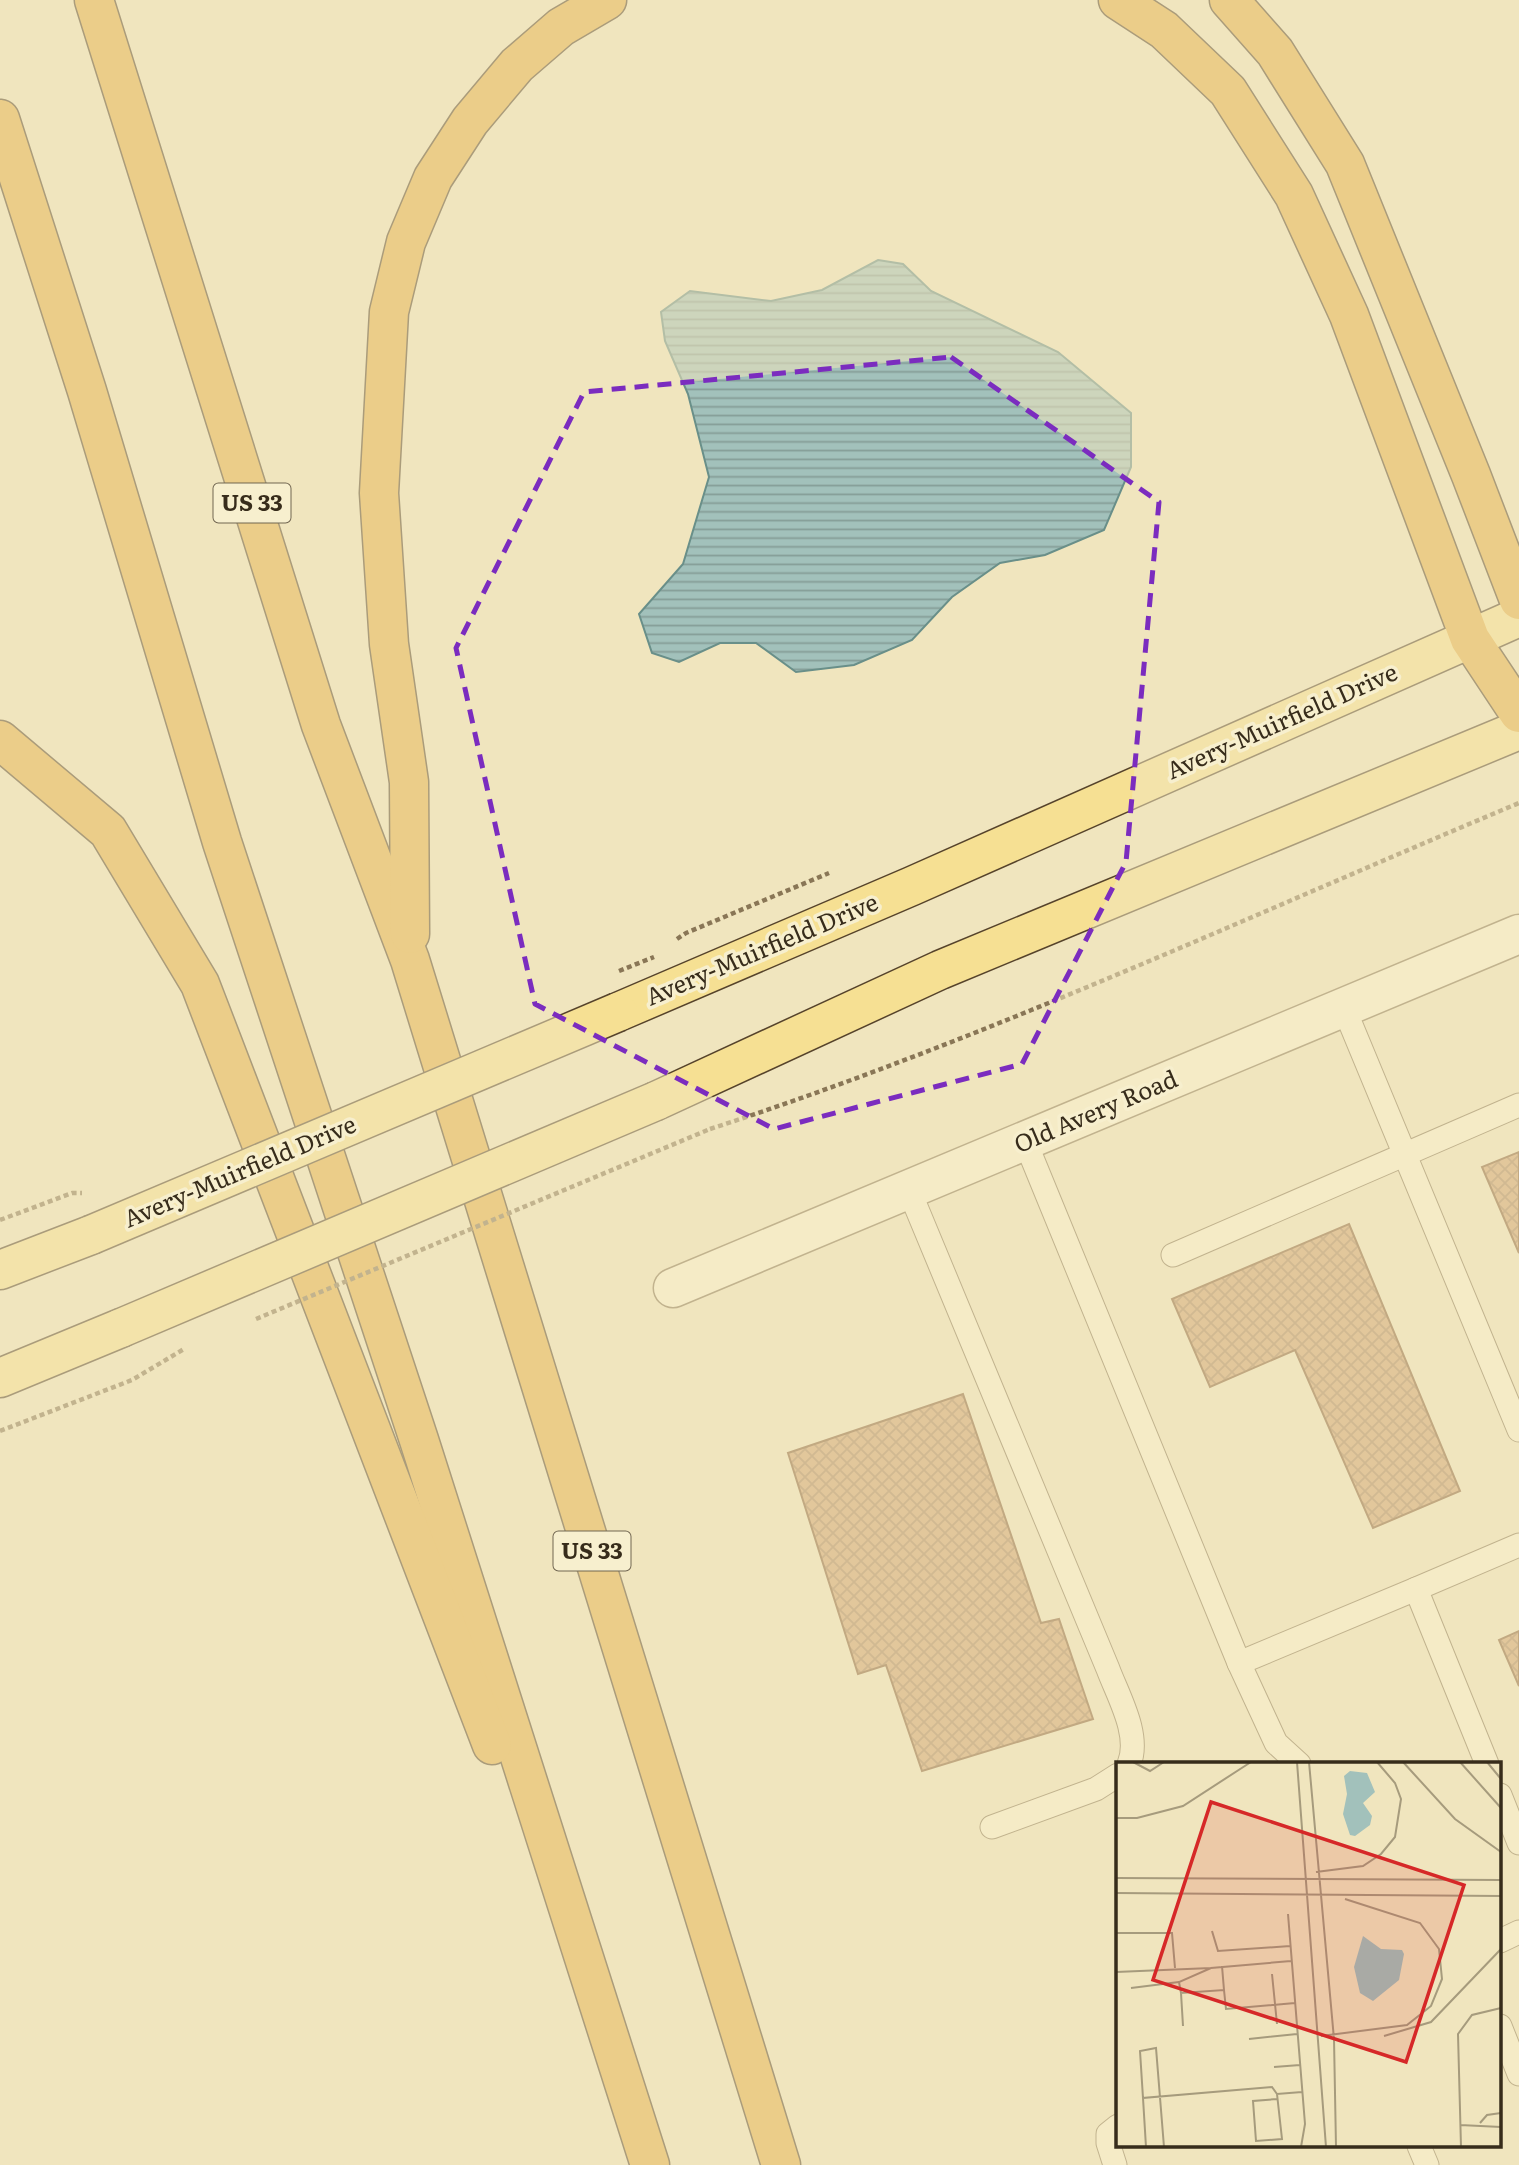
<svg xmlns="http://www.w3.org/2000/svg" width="1519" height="2165" font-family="Literata,serif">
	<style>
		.water { fill: url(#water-rules); stroke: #698f89; stroke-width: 2 }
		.building { fill: url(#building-cross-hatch); stroke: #89613b; stroke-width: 2 }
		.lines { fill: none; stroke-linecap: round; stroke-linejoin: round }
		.lane-casing { stroke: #897656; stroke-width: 25 }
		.street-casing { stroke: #897656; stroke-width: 41 }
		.primary-casing { stroke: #56432b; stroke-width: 41 }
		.highway-casing { stroke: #56432b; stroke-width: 41 }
		.path { stroke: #897656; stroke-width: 4.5; stroke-dasharray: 5 3.5; stroke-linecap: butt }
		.lane { stroke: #faf2d1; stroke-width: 23 }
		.street { stroke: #faf2d1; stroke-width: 38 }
		.primary { stroke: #f6e093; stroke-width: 38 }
		.highway { stroke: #e4af49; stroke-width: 38 }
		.primary-bridge-casing { stroke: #56432b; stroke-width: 41; stroke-linecap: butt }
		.path-bridge { stroke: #897656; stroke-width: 4.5; stroke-dasharray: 5 3.5; stroke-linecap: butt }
		.primary-bridge { stroke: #f6e093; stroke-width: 38 }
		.marked { fill: none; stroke: #7b2cbf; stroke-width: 5; stroke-dasharray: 14 9; stroke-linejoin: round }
		.labels { text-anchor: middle; stroke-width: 7; stroke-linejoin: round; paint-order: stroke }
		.shield { fill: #f7efce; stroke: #716651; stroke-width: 2 }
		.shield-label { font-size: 23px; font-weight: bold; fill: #372c1b }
		.street-label { font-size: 24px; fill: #372c1b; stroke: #f7efce }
		.inset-road { fill: none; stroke: #a69b7d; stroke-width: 2 }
		.view { fill: #d62828; fill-opacity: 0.15; stroke: #d62828; stroke-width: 3.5 }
		.inset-edge { fill: none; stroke: #372c1b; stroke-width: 3.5 }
	</style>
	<defs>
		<pattern id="water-rules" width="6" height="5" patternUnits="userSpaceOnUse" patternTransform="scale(1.75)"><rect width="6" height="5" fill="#a2c1bb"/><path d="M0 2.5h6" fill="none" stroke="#859d97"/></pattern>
		<pattern id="building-cross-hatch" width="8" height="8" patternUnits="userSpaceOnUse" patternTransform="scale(1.75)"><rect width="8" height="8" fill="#d0a272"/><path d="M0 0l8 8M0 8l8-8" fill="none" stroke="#aa845d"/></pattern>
	</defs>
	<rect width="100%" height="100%" fill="#f0e5be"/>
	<path class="water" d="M878,260L903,264L931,291L1058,352L1131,413V467L1104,530L1045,555L1000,563L952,597L912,640L854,665L796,672L756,643H720L679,662L652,653L639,614L683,564L709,477L688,394L665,341L661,312L690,291L771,301L822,290Z"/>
	<g class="building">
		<path d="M1519,1152V1253L1482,1167Z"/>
		<path d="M1349,1224L1460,1491L1373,1528L1295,1350L1210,1387L1172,1299Z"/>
		<path d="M963,1394L1041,1623L1059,1619L1093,1719L922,1771L886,1665L858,1674L788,1453Z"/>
		<path d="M1519,1631V1686L1499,1640Z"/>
	</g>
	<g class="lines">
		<g class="lane-casing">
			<g id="lane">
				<path d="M1344,1008L1519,1430"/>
				<path d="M1025,1141L1239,1663L1276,1743L1299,1764"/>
				<path d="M909,1190L1108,1669C1118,1696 1141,1735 1129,1764"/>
				<path d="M1173,1255L1519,1105"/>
				<path d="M1239,1663L1416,1589"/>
				<path d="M1487,1764L1416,1589L1519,1545"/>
				<path d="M1500,1795L1519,1843"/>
				<path d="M992,1827L1096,1789L1118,1775"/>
				<path d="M1500,1941L1519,1932"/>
				<path d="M1500,2026L1519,2074"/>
				<path d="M1419,2146L1427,2165"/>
				<path d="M1115,2165L1108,2143V2134L1118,2126"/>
			</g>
		</g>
		<g class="street-casing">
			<path id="street" d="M673,1288L1519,934"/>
		</g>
		<g class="primary-casing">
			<g id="primary">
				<path d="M618,1012L912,886L1519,617"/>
				<path d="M656,1101L940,970L1519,730"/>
				<path d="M0,1270L91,1235"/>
				<path d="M0,1378L121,1328"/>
			</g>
		</g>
		<g class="highway-casing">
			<g id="highway">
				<path d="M94,0L321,725L410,960L781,2165"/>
				<path d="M1118,0L1164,30L1228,91L1294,195L1349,315L1470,639L1519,713"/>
				<path d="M1229,0L1275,52L1345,164L1471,475L1519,600"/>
				<path d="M0,119L87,391L222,842L419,1440L650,2165"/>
				<path d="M0,740L108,831L200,984L492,1745"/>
				<path d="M410,934L409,782L389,644L379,493L389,312L406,242L433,178L470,121L517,65L561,27L607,0"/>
			</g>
		</g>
		<g class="path">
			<path d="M677,939L686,933L829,873"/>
			<path d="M710,1129C987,1039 1251,915 1519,803"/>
			<path d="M0,1220L72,1193H82"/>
			<path d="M0,1431L132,1380L184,1349"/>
		</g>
		<use href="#lane" class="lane"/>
		<use href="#street" class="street"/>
		<use href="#primary" class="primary"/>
		<use href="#highway" class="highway"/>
		<g class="primary-bridge-casing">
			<g id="primary-bridge">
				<path d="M91,1235L618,1012"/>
				<path d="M121,1328L656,1101"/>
			</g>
		</g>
		<g class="path-bridge">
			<path d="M619,971L654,957"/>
			<path d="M256,1319L710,1129"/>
		</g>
		<use href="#primary-bridge" class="primary-bridge"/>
	</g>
	<path d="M0 0H1519V2165H0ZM951,357L1159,502L1126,862L1022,1064L774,1129L535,1004L456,648L584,392Z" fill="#f0e5be" fill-opacity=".55" fill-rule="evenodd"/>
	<path class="marked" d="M951,357L1159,502L1126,862L1022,1064L774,1129L535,1004L456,648L584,392Z"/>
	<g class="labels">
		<g class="shield">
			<rect x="213.5" y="483.5" width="77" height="39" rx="5"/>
			<rect x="553.5" y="1531.5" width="77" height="39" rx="5"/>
		</g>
		<g class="shield-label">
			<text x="252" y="511">US 33</text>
			<text x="592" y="1559">US 33</text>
		</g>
		<g class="street-label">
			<text transform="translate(1282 722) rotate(-24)" y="8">Avery-Muirfield Drive</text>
			<text transform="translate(762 950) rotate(-23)" y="8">Avery-Muirfield Drive</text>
			<text transform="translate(1096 1112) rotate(-23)" y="8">Old Avery Road</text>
			<text transform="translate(240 1172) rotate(-23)" y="8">Avery-Muirfield Drive</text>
		</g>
	</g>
	<g transform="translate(1116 1762)">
		<rect width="385" height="385" fill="#f0e5be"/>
		<path d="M234,9L251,11L259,30L247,41L256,54L254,63L239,74L234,73L227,52L231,32L228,14ZM247,174L265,187L286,188L288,192L283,218L257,239L244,231L238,205Z" fill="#a2c1bb"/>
		<path class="inset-road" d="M17,0L34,9L48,0M181,0L210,385M193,0L218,277L220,385M287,0L339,57L385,90M344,0L385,46M371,0L385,17M0,56H21L67,44L135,0M200,110L247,104L265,92L279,75L285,37L279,21L261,0M0,116L385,118M0,131L385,134M172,152L189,362L185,385M96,169L102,189L174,184M0,171H56L59,206M175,199L95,206L63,220L65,231L108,228L110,247L179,241M106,204L108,228M0,210L95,206M156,212L161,262M15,226L63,220M65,231L67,264M205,274L291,263L315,244L326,217L323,187L304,161L229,137M268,274L315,260L385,187M133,277L181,272M158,305L184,303M161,332L166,377L140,379L137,339L161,337M27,336L24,289L40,286L48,385M364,361L371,353L385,351M344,363L385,365M30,385L27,336L156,325L161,332L186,330M345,385L342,272L356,253L385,246"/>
		<path class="view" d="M95,40L348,123L290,300L37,218Z"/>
		<rect width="385" height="385" class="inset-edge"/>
	</g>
</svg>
